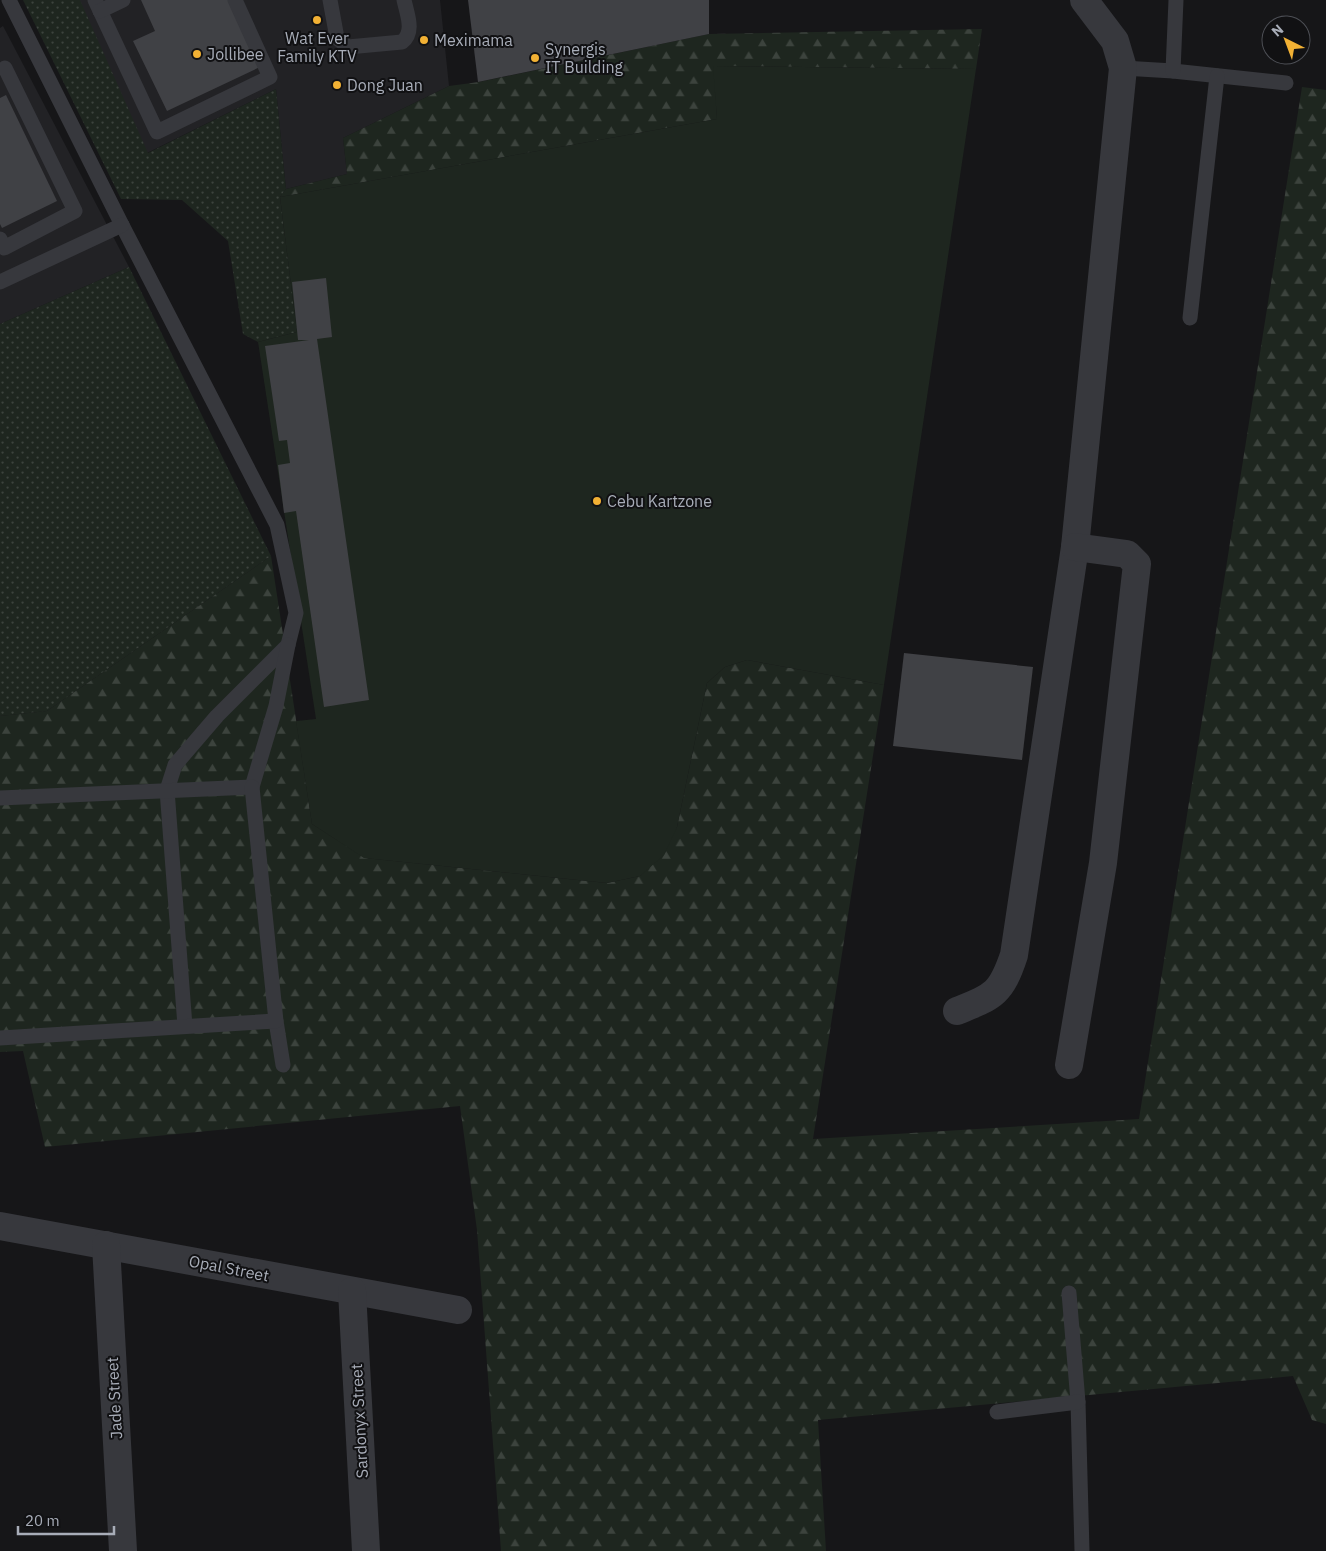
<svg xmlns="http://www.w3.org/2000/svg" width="1326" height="1551" font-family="'IBM Plex Sans',sans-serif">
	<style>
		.built { fill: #222225 }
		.grass { fill: url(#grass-dots) }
		.forest { fill: url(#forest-firs) }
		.park { fill: #1e261f }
		.building { fill: #404145 }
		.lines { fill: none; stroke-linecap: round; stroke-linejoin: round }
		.service { stroke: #37383d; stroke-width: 15 }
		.minor { stroke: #37383d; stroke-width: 28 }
		.poi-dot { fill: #f2b134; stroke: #111113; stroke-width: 2 }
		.labels { text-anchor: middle; stroke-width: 4; stroke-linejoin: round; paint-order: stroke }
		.poi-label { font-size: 16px; fill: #a8adb8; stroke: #111113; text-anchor: start }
		.street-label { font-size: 16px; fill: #a8adb8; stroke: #111113 }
	</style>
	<defs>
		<pattern id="grass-dots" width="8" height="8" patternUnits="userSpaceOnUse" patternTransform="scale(1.25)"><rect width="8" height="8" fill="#1e261f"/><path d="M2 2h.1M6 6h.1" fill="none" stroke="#3c433d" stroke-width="1.8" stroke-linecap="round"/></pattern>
		<pattern id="forest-firs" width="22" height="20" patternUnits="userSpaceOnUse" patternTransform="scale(1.25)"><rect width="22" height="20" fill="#1e261f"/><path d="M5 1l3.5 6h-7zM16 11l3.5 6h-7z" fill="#3c433d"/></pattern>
	</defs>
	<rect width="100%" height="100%" fill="#161618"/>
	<g class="built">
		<path d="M79,0H440L449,86L343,138L347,174L286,189L276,89L147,153Z"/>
		<path d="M3,26L129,267L0,324V28Z"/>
	</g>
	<g class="grass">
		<path d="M23,0H80L148,153L276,89L286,189L280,197L297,332L258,342L243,334L228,241L182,200L121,199Z"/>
		<path d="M129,267L271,556L47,711L0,716V324Z"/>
	</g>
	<g class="forest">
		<path d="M982,29L976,69L714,66L717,119L280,197L286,189L347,174L343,138L449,86L479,82L709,34Z"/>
		<path d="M1302,87L1326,90V1424L1312,1420L1293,1376L818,1420L826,1551H501L477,1230L460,1106L45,1147L23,1051L0,1052V716L47,711L271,556L312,824L365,858L607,883L640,876L677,827L707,683L725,667L747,660L884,685L813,1139L1139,1119Z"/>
	</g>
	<path class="park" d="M713,66L976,69L884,685L747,660L725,667L707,683L677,827L664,855L640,876L607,883L364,858L312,824L296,721L316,719L258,342L297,332L280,197L717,119Z"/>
	<g class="building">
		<path d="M141,0H228L260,67L167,111L133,41L155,31Z"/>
		<path d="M468,0H709V34L478,82Z"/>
		<path d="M6,95L57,201L2,228L0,224V98Z"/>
		<path d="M326,278L332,337L317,339L369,700L324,707L296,511L284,513L278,465L290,463L287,440L279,441L265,346L309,340H298L292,282Z"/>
		<path d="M904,653L1033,667L1022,760L893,746Z"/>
	</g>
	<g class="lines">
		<g class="service">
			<path d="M9,0L122,225L277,525L296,613L288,645L217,716L175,765L167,790L185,1026"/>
			<path d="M95,0L157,132L270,77L235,0"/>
			<path d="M330,0L337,38L348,47L402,42C415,32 407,14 404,0"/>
			<path d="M100,11L123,0"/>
			<path d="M1123,68L1173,71L1286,83"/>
			<path d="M1173,71L1176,0"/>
			<path d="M0,239L4,248L75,211L5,68"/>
			<path d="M0,282L122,225"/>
			<path d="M1190,318L1217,76"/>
			<path d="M0,798L252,787L276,706L288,645"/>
			<path d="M276,1021L283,1065"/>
			<path d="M0,1038L276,1021L252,787"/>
			<path d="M1069,1293L1078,1402L1082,1551"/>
			<path d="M997,1412L1078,1402"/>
		</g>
		<g class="minor">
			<path d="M957,1011C994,996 1001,994 1014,955L1075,547L1123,68L1115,41L1084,0"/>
			<path d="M1069,1065L1103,863L1137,564L1127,554L1075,547"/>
			<path d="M0,1226L458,1310"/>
			<path d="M106,1245L123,1551"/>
			<path d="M352,1291L366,1551"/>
		</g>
	</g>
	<g class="poi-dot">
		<circle cx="317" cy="20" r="5"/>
		<circle cx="424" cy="40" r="5"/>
		<circle cx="197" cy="54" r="5"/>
		<circle cx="535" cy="58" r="5"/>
		<circle cx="337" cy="85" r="5"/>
		<circle cx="597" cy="501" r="5"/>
	</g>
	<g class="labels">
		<g class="poi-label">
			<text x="317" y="44" text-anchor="middle">Wat Ever<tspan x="317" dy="18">Family KTV</tspan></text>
			<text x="434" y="46">Meximama</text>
			<text x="545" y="55">Synergis<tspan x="545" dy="18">IT Building</tspan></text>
			<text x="207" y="60">Jollibee</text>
			<text x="347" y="91">Dong Juan</text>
			<text x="607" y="507">Cebu Kartzone</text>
		</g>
		<g class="street-label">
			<text transform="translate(229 1268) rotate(11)" y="6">Opal Street</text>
			<text transform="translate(114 1398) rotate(-93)" y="6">Jade Street</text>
			<text transform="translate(359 1421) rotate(-93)" y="6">Sardonyx Street</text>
		</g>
	</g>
	<g transform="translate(1286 40) rotate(318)"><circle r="24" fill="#111113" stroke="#4d4f55"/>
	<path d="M0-4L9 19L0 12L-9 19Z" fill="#f2b134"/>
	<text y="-8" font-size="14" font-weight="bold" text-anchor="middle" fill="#a8adb8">N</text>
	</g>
	<path d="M18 1526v8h96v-8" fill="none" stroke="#a8adb8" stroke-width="2.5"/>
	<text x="25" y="1526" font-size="15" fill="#a8adb8" stroke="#111113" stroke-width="4" paint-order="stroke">20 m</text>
</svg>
